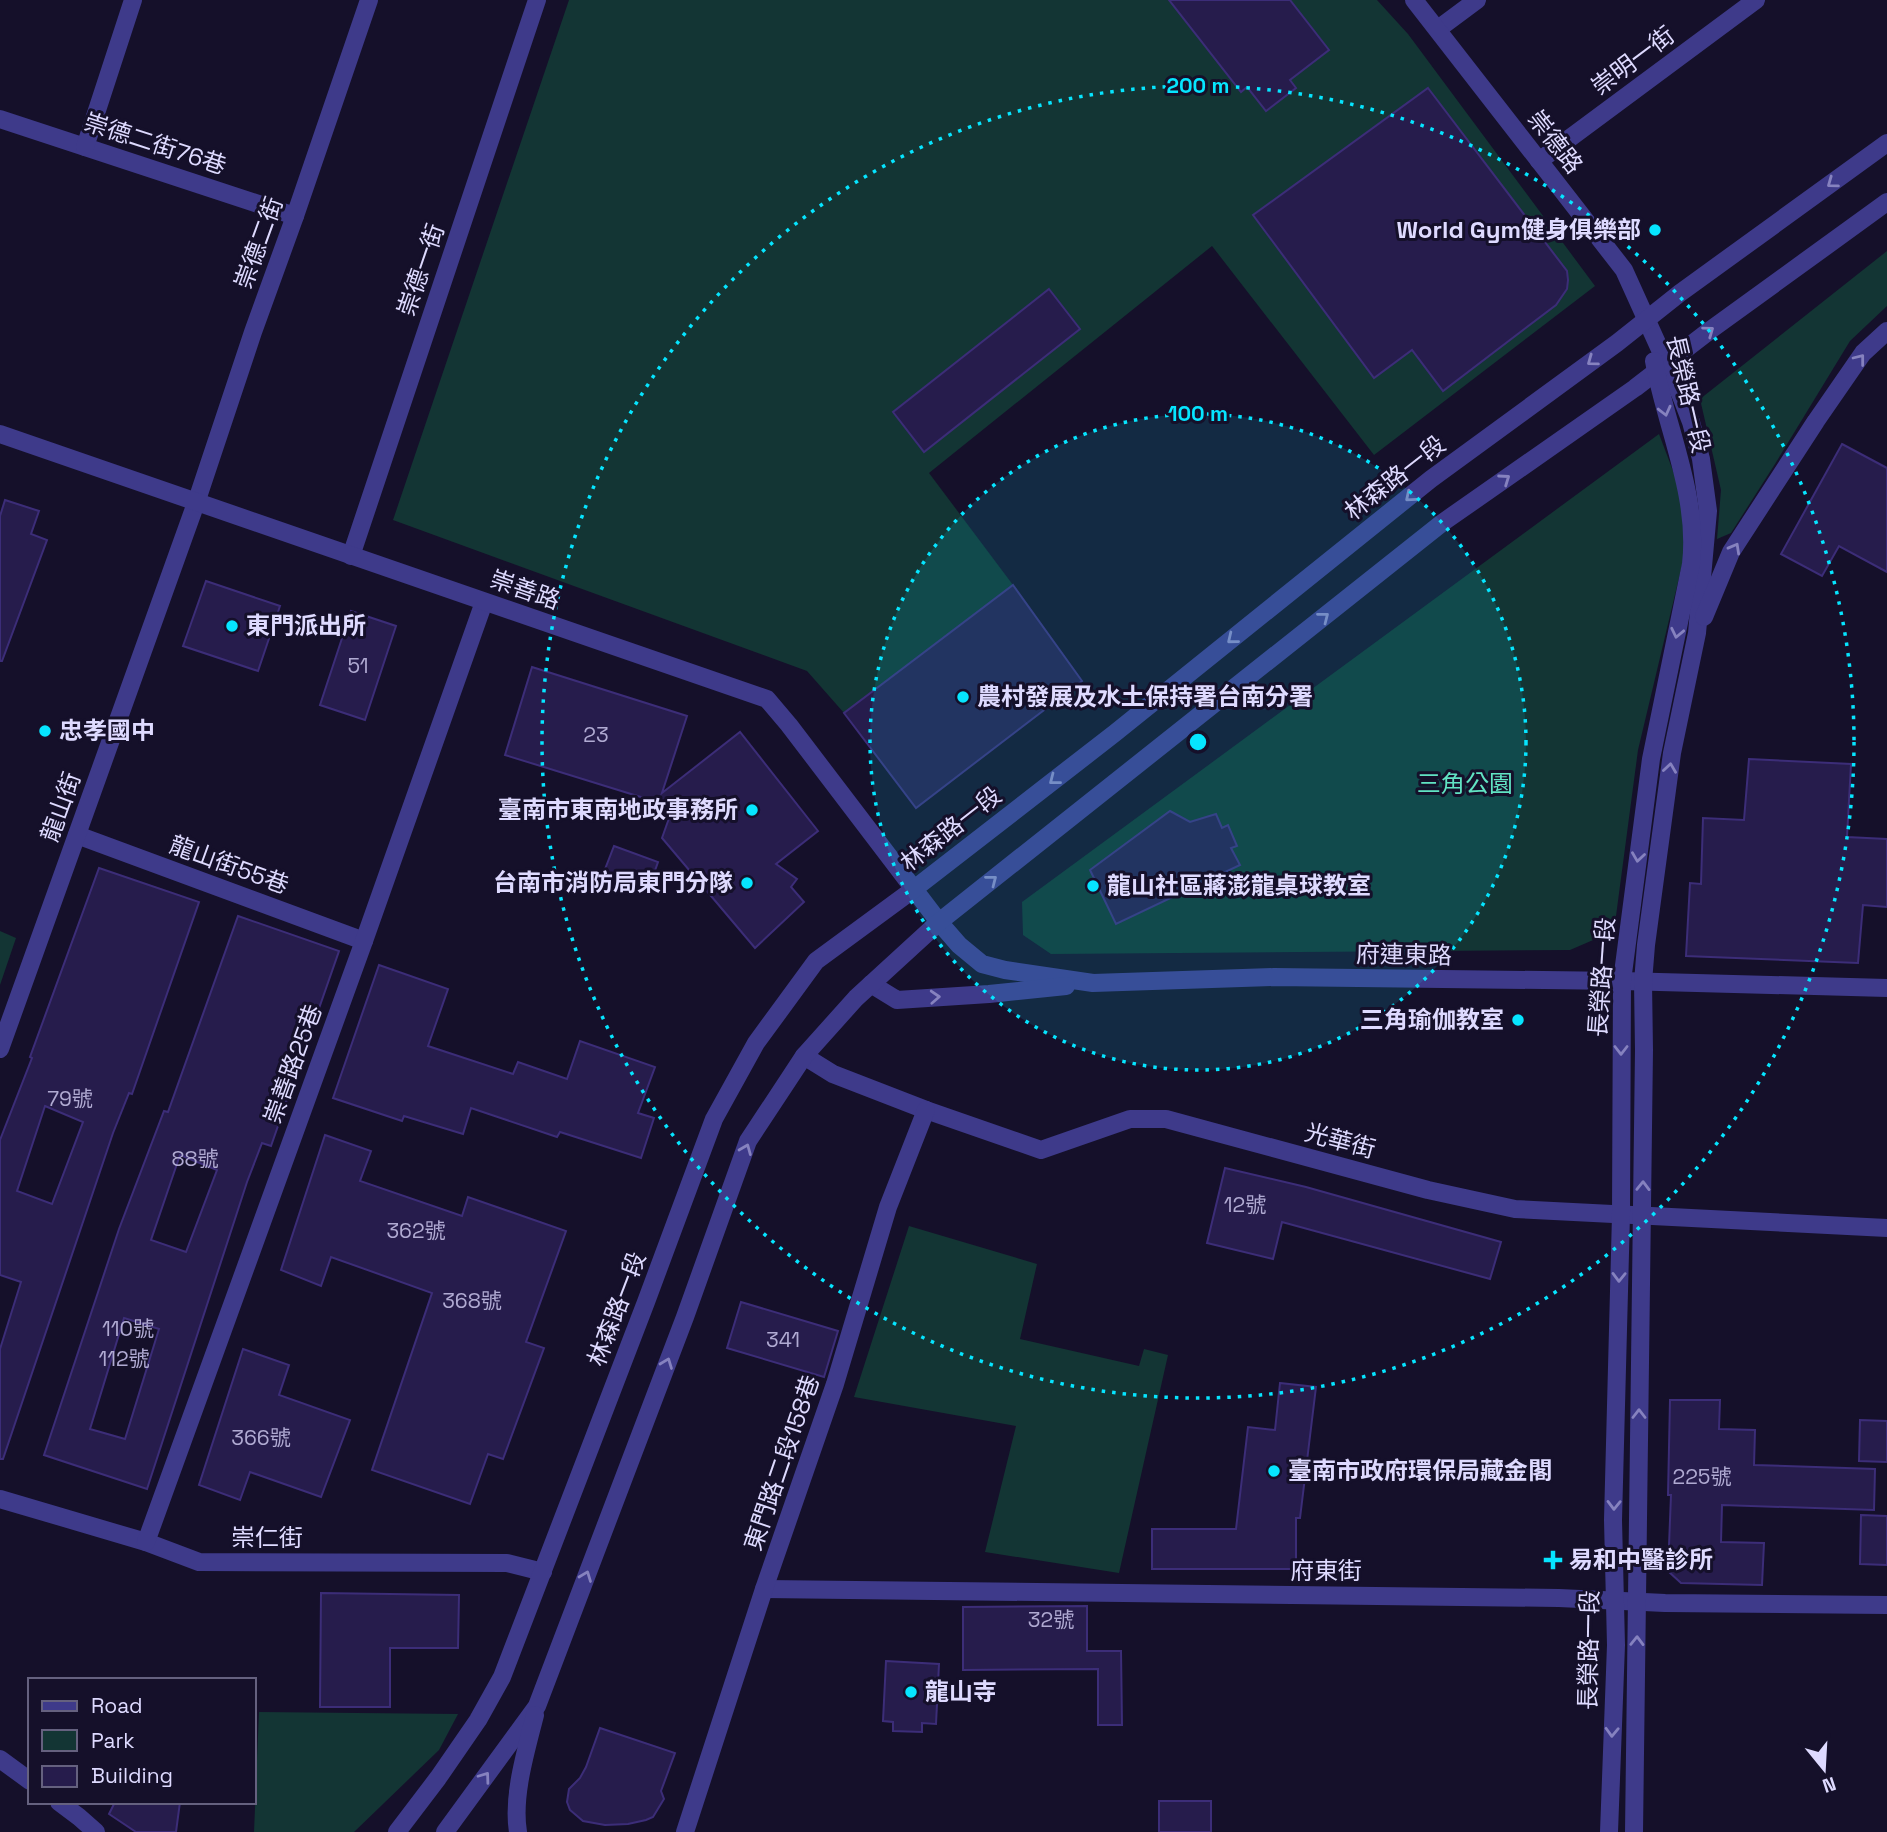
<svg xmlns="http://www.w3.org/2000/svg" width="1887" height="1832" font-family="'Space Grotesk','Noto Sans TC',sans-serif">
	<style>
		.green { fill: #133534 }
		.building { fill: #261c4c; stroke: #3c2d78; stroke-width: 2; fill-rule: evenodd }
		.lines { fill: none; stroke-linecap: round; stroke-linejoin: round }
		.minor { stroke: #3e3a8a; stroke-width: 18 }
		.tertiary { stroke: #3e3a8a; stroke-width: 18 }
		.oneway { stroke: #8682bf }
		.ring { fill: none; stroke: #06e5ff; stroke-width: 3.5; stroke-dasharray: 3.5 7 }
		.poi-dot { fill: #06e5ff; stroke: #15102a; stroke-width: 2.5 }
		.labels { text-anchor: middle; stroke-width: 6; stroke-linejoin: round; paint-order: stroke }
		.number-label { font-size: 21px; fill: #b0aad2 }
		.street-label { font-size: 24px; fill: #dedaff; stroke: #15102a }
		.poi-label { font-size: 24px; font-weight: bold; fill: #dedaff; stroke: #15102a; text-anchor: start }
		.park-label { font-size: 24px; fill: #61e3c3; stroke: #15102a }
		.centre { fill: #06e5ff; stroke: #15102a; stroke-width: 3.5 }
		.ring-label { font-size: 21px; text-anchor: middle; font-weight: bold; fill: #06e5ff; stroke: #15102a; stroke-width: 6; stroke-linejoin: round; paint-order: stroke }
	</style>
	<rect width="100%" height="100%" fill="#15102a"/>
	<g class="green">
		<path d="M569,0H1377L1408,34L1595,286L1374,455L1212,246L929,473L1013,585L844,713L807,671L393,520Z"/>
		<path d="M1887,251V306L1850,341L1775,464L1731,533L1717,539L1721,490L1700,399Z"/>
		<path d="M1659,434L1678,484L1688,540L1638,750L1614,931L1570,950L1051,954L1023,935L1022,902Z"/>
		<path d="M0,931L16,938L0,985Z"/>
		<path d="M909,1226L1037,1264L1020,1339L1139,1366L1144,1349L1168,1355L1119,1573L985,1552L1016,1426L854,1397Z"/>
		<path d="M259,1712L458,1714L439,1750L354,1832H254Z"/>
	</g>
	<g class="building">
		<path d="M1169,0H1290L1329,50L1290,80L1296,88L1266,111L1247,87L1241,92Z"/>
		<path d="M1428,88L1567,271L1568,280L1567,289L1556,305L1443,391L1412,350L1374,378L1253,215Z"/>
		<path d="M1049,289L1080,329L924,452L893,412Z"/>
		<path d="M1842,444L1887,468V572L1839,546L1822,576L1781,554Z"/>
		<path d="M5,500L39,511L31,534L47,540L2,661H0V516Z"/>
		<path d="M206,581L280,606L258,671L183,646Z"/>
		<path d="M1013,585L1082,681L916,808L844,713Z"/>
		<path d="M351,611L396,626L365,720L320,705Z"/>
		<path d="M532,667L687,716L662,793L740,732L818,831L776,864L797,879L791,887L804,902L755,948L662,838L673,807L505,755Z"/>
		<path d="M1749,759L1851,764L1847,837L1887,839V907L1863,905L1858,963L1686,956L1690,883L1701,884L1703,818L1744,820Z"/>
		<path d="M1170,811L1190,822L1216,814L1222,828L1228,825L1237,846L1231,848L1240,865L1116,924L1090,870Z"/>
		<path d="M614,846L658,862L647,893L602,877Z"/>
		<path d="M99,868L199,902L132,1094L129,1093L113,1133L3,1459H0V1349L21,1282L0,1275V1140L32,1058L30,1057ZM45,1106L83,1122L52,1204L17,1191Z"/>
		<path d="M238,916L339,951L271,1146L262,1143L247,1182L147,1489L44,1455L119,1229L164,1111L168,1112ZM180,1155L217,1170L186,1252L151,1240ZM124,1318L159,1329L125,1439L90,1429Z"/>
		<path d="M379,965L448,989L428,1046L513,1074L518,1062L567,1079L580,1041L655,1067L638,1113L654,1118L641,1158L560,1132L557,1137L471,1108L463,1134L404,1116L402,1121L333,1098Z"/>
		<path d="M325,1135L371,1151L360,1181L462,1216L468,1197L566,1231L526,1342L544,1348L503,1459L488,1454L470,1504L372,1470L432,1293L331,1257L321,1286L281,1270Z"/>
		<path d="M1225,1168L1306,1187L1501,1242L1490,1279L1282,1222L1273,1259L1207,1243Z"/>
		<path d="M741,1302L838,1331L824,1377L727,1348Z"/>
		<path d="M243,1349L289,1365L279,1395L350,1420L321,1497L250,1472L240,1500L199,1485Z"/>
		<path d="M1280,1383L1316,1387L1300,1518H1296V1569H1152V1529H1236L1248,1427L1275,1430Z"/>
		<path d="M1670,1400H1720L1719,1429L1755,1430L1754,1465L1875,1469L1874,1510L1722,1505L1721,1542L1764,1543L1762,1585L1681,1583L1668,1571L1671,1495H1668Z"/>
		<path d="M1860,1420L1887,1421V1462L1859,1461Z"/>
		<path d="M1861,1515L1887,1516V1565L1860,1564Z"/>
		<path d="M321,1593L459,1595L458,1648H390V1707H320Z"/>
		<path d="M1087,1606V1651H1121L1122,1725H1098V1669L963,1670V1607Z"/>
		<path d="M886,1661L939,1664L936,1724L922,1723V1732L893,1731V1722L883,1721Z"/>
		<path d="M600,1728L675,1753L661,1791L664,1799L653,1817L646,1820L628,1824L605,1825L583,1821L570,1810L567,1802L569,1789L580,1778L586,1767Z"/>
		<rect x="1159" y="1801" width="52" height="31"/>
		<path d="M115,1802H180L176,1832H136L109,1814Z"/>
	</g>
	<g class="lines">
		<g class="minor">
			<path d="M1438,29L1477,0"/>
			<path d="M0,119L295,216"/>
			<path d="M85,147L133,0"/>
			<path d="M1539,161L1756,0"/>
			<path d="M351,556L537,0"/>
			<path d="M77,835L364,941"/>
			<path d="M939,922L959,945L982,964L1005,970L1093,983L1274,977L1622,981L1887,988"/>
			<path d="M871,984L897,1000L989,994L1066,986"/>
			<path d="M0,1049L196,503L253,332L295,216L369,0"/>
			<path d="M804,1056L833,1074L926,1110L1041,1150L1130,1119H1166L1428,1190L1515,1209L1887,1228"/>
			<path d="M0,1499L146,1542L199,1562L507,1563L543,1572"/>
			<path d="M146,1542L364,941L484,602"/>
			<path d="M764,1589L1559,1598L1665,1603L1887,1605"/>
			<path d="M0,1759L30,1781"/>
			<path d="M59,1802L79,1817L96,1832"/>
			<path d="M685,1832L764,1589L835,1384L888,1207L926,1110"/>
		</g>
		<g class="tertiary">
			<path d="M1414,0L1624,270L1681,396L1691,422L1701,459L1708,511L1697,633L1672,753L1646,945L1643,982L1644,1050L1634,1832"/>
			<path d="M0,434L767,699L789,725L939,922"/>
			<path d="M1704,617L1731,552L1816,421L1863,353L1887,331"/>
			<path d="M397,1832L438,1778L478,1720L502,1677L646,1302L714,1119L756,1043L816,961L914,889L1115,733L1431,479L1617,343L1680,293L1887,143"/>
			<path d="M445,1832L537,1706L685,1317L748,1141L804,1056L856,998L939,922L1442,523L1635,388L1709,331L1887,202"/>
			<path d="M518,1832C512,1796 526,1751 535,1715"/>
			<path d="M1609,1832L1616,1645L1613,1520L1621,1215L1622,981L1651,759L1691,564C1699,495 1666,428 1654,361"/>
		</g>
	</g>
	<defs><path id="oneway-chevron" d="M-2-3.5L2.5 0L-2 3.5" fill="none" stroke-width="1.6" stroke-linecap="round" stroke-linejoin="round" transform="scale(1.75)"/></defs>
	<g class="oneway">
		<use href="#oneway-chevron" transform="translate(1832 183) rotate(144)"/>
		<use href="#oneway-chevron" transform="translate(1709 331) rotate(-36)"/>
		<use href="#oneway-chevron" transform="translate(1860 359) rotate(-52)"/>
		<use href="#oneway-chevron" transform="translate(1592 361) rotate(144)"/>
		<use href="#oneway-chevron" transform="translate(1665 411) rotate(76)"/>
		<use href="#oneway-chevron" transform="translate(1505 479) rotate(-35)"/>
		<use href="#oneway-chevron" transform="translate(1410 497) rotate(140)"/>
		<use href="#oneway-chevron" transform="translate(1735 548) rotate(-61)"/>
		<use href="#oneway-chevron" transform="translate(1324 617) rotate(-38)"/>
		<use href="#oneway-chevron" transform="translate(1677 633) rotate(102)"/>
		<use href="#oneway-chevron" transform="translate(1232 639) rotate(141)"/>
		<use href="#oneway-chevron" transform="translate(1670 768) rotate(-82)"/>
		<use href="#oneway-chevron" transform="translate(1054 780) rotate(142)"/>
		<use href="#oneway-chevron" transform="translate(1638 857) rotate(98)"/>
		<use href="#oneway-chevron" transform="translate(992 880) rotate(-38)"/>
		<use href="#oneway-chevron" transform="translate(935 997) rotate(-3)"/>
		<use href="#oneway-chevron" transform="translate(1621 1050) rotate(90)"/>
		<use href="#oneway-chevron" transform="translate(746 1149) rotate(-68)"/>
		<use href="#oneway-chevron" transform="translate(1643 1186) rotate(-89)"/>
		<use href="#oneway-chevron" transform="translate(1619 1277) rotate(91)"/>
		<use href="#oneway-chevron" transform="translate(667 1363) rotate(-69)"/>
		<use href="#oneway-chevron" transform="translate(1639 1414) rotate(-90)"/>
		<use href="#oneway-chevron" transform="translate(1614 1505) rotate(91)"/>
		<use href="#oneway-chevron" transform="translate(586 1576) rotate(-69)"/>
		<use href="#oneway-chevron" transform="translate(1637 1641) rotate(-89)"/>
		<use href="#oneway-chevron" transform="translate(1612 1732) rotate(92)"/>
		<use href="#oneway-chevron" transform="translate(485 1777) rotate(-54)"/>
	</g>
	<circle cx="1198" cy="742" r="328" fill="#06e5ff" fill-opacity=".12"/>
	<g class="ring">
		<circle cx="1198" cy="742" r="328"/>
		<circle cx="1198" cy="742" r="656"/>
	</g>
	<g class="poi-dot">
		<circle cx="1655" cy="230" r="7"/>
		<circle cx="232" cy="626" r="7"/>
		<circle cx="963" cy="697" r="7"/>
		<circle cx="45" cy="731" r="7"/>
		<circle cx="752" cy="810" r="7"/>
		<circle cx="747" cy="883" r="7"/>
		<circle cx="1093" cy="886" r="7"/>
		<circle cx="1518" cy="1020" r="7"/>
		<circle cx="1274" cy="1471" r="7"/>
		<path d="M1549.5 1549.5h7v7h7v7h-7v7h-7v-7h-7v-7h7z"/>
		<circle cx="911" cy="1692" r="7"/>
	</g>
	<g class="labels">
		<g class="number-label">
			<text x="358" y="673">51</text>
			<text x="596" y="742">23</text>
			<text x="70" y="1106">79號</text>
			<text x="195" y="1166">88號</text>
			<text x="1245" y="1212">12號</text>
			<text x="416" y="1238">362號</text>
			<text x="472" y="1308">368號</text>
			<text x="128" y="1336">110號</text>
			<text x="783" y="1347">341</text>
			<text x="124" y="1366">112號</text>
			<text x="261" y="1445">366號</text>
			<text x="1702" y="1484">225號</text>
			<text x="1051" y="1627">32號</text>
		</g>
		<g class="street-label">
			<text transform="translate(1633 61) rotate(-37)" y="8">崇明一街</text>
			<text transform="translate(1555 142) rotate(52)" y="8">崇德路</text>
			<text transform="translate(155 144) rotate(18)" y="8">崇德二街76巷</text>
			<text transform="translate(259 243) rotate(-70)" y="8">崇德二街</text>
			<text transform="translate(421 270) rotate(-71)" y="8">崇德一街</text>
			<text transform="translate(1688 394) rotate(77)" y="8">長榮路一段</text>
			<text transform="translate(1395 478) rotate(-38)" y="8">林森路一段</text>
			<text transform="translate(525 590) rotate(19)" y="8">崇善路</text>
			<text transform="translate(61 807) rotate(-70)" y="8">龍山街</text>
			<text transform="translate(951 829) rotate(-38)" y="8">林森路一段</text>
			<text transform="translate(229 865) rotate(20)" y="8">龍山街55巷</text>
			<text transform="translate(1404 955) rotate(1)" y="8">府連東路</text>
			<text transform="translate(1602 977) rotate(-86)" y="8">長榮路一段</text>
			<text transform="translate(293 1064) rotate(-70)" y="8">崇善路25巷</text>
			<text transform="translate(1340 1141) rotate(15)" y="8">光華街</text>
			<text transform="translate(617 1309) rotate(-69)" y="8">林森路一段</text>
			<text transform="translate(782 1463) rotate(-71)" y="8">東門路二段158巷</text>
			<text x="267" y="1546">崇仁街</text>
			<text x="1326" y="1579">府東街</text>
			<text transform="translate(1589 1650) rotate(-89)" y="8">長榮路一段</text>
		</g>
		<g class="poi-label">
			<text x="1641" y="238" text-anchor="end">World Gym健身俱樂部</text>
			<text x="246" y="634">東門派出所</text>
			<text x="977" y="705">農村發展及水土保持署台南分署</text>
			<text x="59" y="739">忠孝國中</text>
			<text x="738" y="818" text-anchor="end">臺南市東南地政事務所</text>
			<text x="733" y="891" text-anchor="end">台南市消防局東門分隊</text>
			<text x="1107" y="894">龍山社區蔣澎龍桌球教室</text>
			<text x="1504" y="1028" text-anchor="end">三角瑜伽教室</text>
			<text x="1288" y="1479">臺南市政府環保局藏金閣</text>
			<text x="1569" y="1568">易和中醫診所</text>
			<text x="925" y="1700">龍山寺</text>
		</g>
		<g class="park-label">
			<text x="1465" y="792">三角公園</text>
		</g>
	</g>
	<circle cx="1198" cy="742" r="10" class="centre"/>
	<g class="ring-label">
		<text x="1198" y="93">200 m</text>
		<text x="1198" y="421">100 m</text>
	</g>
	<rect x="28" y="1678" width="228" height="126" fill="#15102a" stroke="#65617f" stroke-width="2"/>
	<rect x="42" y="1701" width="35" height="10" fill="#3e3a8a" stroke="#65617f" stroke-width="2"/>
	<text x="91" y="1713" font-size="21" fill="#dedaff">Road</text>
	<rect x="42" y="1730" width="35" height="21" fill="#133534" stroke="#65617f" stroke-width="2"/>
	<text x="91" y="1748" font-size="21" fill="#dedaff">Park</text>
	<rect x="42" y="1766" width="35" height="21" fill="#261c4c" stroke="#65617f" stroke-width="2"/>
	<text x="91" y="1783" font-size="21" fill="#dedaff">Building</text>
	<g transform="translate(1824 1769) rotate(162)" stroke="#15102a" stroke-width="5" paint-order="stroke">
	<path d="M0-5L12 26L0 18L-12 26Z" fill="#dedaff"/>
	<text y="-10" font-size="19" font-weight="bold" text-anchor="middle" fill="#dedaff">N</text>
	</g>
</svg>
